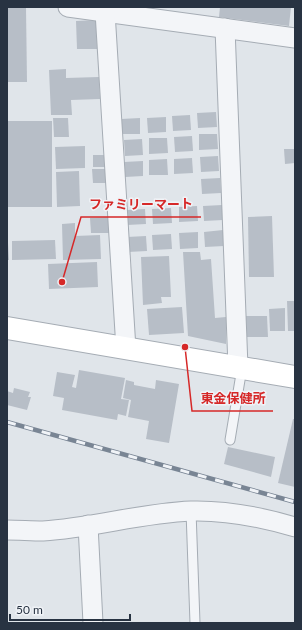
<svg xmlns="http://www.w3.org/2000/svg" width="302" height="630" font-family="Lato,'Noto Sans JP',sans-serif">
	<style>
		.building { fill: #b7bec7 }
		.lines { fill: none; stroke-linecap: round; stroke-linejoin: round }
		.lane-casing { stroke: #a5acb4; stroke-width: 11 }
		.street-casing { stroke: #a5acb4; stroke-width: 21 }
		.secondary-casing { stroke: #a5acb4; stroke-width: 24 }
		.lane { stroke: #f3f5f8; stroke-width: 9 }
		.street { stroke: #f3f5f8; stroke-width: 19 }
		.secondary { stroke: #fff; stroke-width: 22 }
		.rail-casing { stroke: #798594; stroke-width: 4.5 }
		.rail { stroke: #f0f3f7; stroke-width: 3; stroke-dasharray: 9; stroke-linecap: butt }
		.leader { fill: none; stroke: #d62828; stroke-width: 1.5 }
		.callout-dot { fill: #d62828; stroke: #f0f3f7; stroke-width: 1.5 }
		.callout-label { font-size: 13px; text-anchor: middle; font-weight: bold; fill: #d62828; stroke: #f0f3f7; stroke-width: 3; stroke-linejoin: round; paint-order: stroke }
	</style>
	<rect width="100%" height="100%" fill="#e0e5ea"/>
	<g class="building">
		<path d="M7,7H26L27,82H7Z"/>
		<path d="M220,7H291L289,26L219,17Z"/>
		<path d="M96,20L97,49H77L76,21Z"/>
		<path d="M66,69V78L99,77L100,99L71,100L72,115H51L49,70Z"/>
		<path d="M216,112L217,127L198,128L197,113Z"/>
		<path d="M190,115L191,130L173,131L172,116Z"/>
		<path d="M166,117V132L148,133L147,118Z"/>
		<path d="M53,118H68L69,137H54Z"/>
		<path d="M140,118V134H122L121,119Z"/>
		<rect x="7" y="121" width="45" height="86"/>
		<path d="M199,134H217L218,149L199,150Z"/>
		<path d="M192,136L193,151L175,152L174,137Z"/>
		<path d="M149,138H167L168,153L149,154Z"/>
		<path d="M142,139L143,155L125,156L124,140Z"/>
		<path d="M85,146V168L56,169L55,147Z"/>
		<path d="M284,149H295V163L285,164Z"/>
		<path d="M93,155H106L107,167H93Z"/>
		<path d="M218,156L219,171L201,172L200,157Z"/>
		<path d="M192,158L193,173L174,174V159Z"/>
		<path d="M167,159L168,175H149V160Z"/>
		<path d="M143,161V176L125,177L124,162Z"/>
		<path d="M92,169H106L107,183H93Z"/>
		<path d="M79,171L80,206L57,207L56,172Z"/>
		<path d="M220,178L221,193L202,194L201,179Z"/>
		<path d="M222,205L223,220L204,221L203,206Z"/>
		<path d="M197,206L198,221L179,222V207Z"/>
		<path d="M171,208L172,223L153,224L152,209Z"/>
		<path d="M145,209L146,224L127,225V210Z"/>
		<path d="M272,216L274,277H249L248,217Z"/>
		<path d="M110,217L111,233H91L90,218Z"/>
		<path d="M75,223V236L100,235L101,259L63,260L62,224Z"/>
		<path d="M223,230L224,246L205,247L204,232Z"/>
		<path d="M198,232V248L180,249L179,233Z"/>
		<path d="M171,234L172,249L153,250L152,235Z"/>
		<path d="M146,236L147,251L128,252L127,237Z"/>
		<path d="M55,240L56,259L12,260V241Z"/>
		<path d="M7,243H8L9,260H7Z"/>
		<path d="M183,252H200L201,260L211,259L215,318L226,317V344L188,336Z"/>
		<path d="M169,256L171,297H161L162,303L143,305L141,257Z"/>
		<path d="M97,262L98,287L49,289L48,264Z"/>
		<path d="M287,301H295V331H288Z"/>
		<path d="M182,307L184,333L149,335L147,309Z"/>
		<path d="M285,308V331H270L269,309Z"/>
		<path d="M246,316H267L268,337H247Z"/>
		<path d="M79,370L125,378L121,399L129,400L126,416L118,414L117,420L62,410L64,398L53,396L57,372L75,375L72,387L76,388Z"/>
		<path d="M126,380L134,382V385L155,389L156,380L179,384L169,443L146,439L149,421L128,417L131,400L123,398Z"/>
		<path d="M14,388L30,392L28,397H31L27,410L7,405V391L13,393Z"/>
		<path d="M293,419H295V487L278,483Z"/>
		<path d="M228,447L275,457L271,477L224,464Z"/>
	</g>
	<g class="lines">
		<g class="lane-casing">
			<g id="lane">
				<path d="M230,440L242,368"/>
				<path d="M191,511L195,623"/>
			</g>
		</g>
		<g class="street-casing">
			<g id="street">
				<path d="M68,7L295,38"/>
				<path d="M105,12L126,349"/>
				<path d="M225,28L238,367"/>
				<path d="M88,525L93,623"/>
				<path d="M7,530C19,530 31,531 43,531C93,528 141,513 191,511C226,510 261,517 295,527"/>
			</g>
		</g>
		<g class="secondary-casing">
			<path id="secondary" d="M7,328L295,377"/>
		</g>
		<use href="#lane" class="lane"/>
		<use href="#street" class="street"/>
		<use href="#secondary" class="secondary"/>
		<g class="rail-casing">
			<path id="rail" d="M7,422L295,502"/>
		</g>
		<use href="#rail" class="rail"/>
	</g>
	<path class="leader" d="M62 282L81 217H201M185 347L192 411H273"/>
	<g class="callout-dot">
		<circle cx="62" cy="282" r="4"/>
		<circle cx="185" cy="347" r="4"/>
	</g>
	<g class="callout-label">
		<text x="141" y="209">ファミリーマート</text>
		<text x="233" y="403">東金保健所</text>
	</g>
	<rect width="302" height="630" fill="none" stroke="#283342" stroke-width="16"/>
	<path d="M10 614v6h120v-6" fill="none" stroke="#283342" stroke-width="2"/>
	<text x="16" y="614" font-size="12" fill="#283342" stroke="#f0f3f7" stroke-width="3" paint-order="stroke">50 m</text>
</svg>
